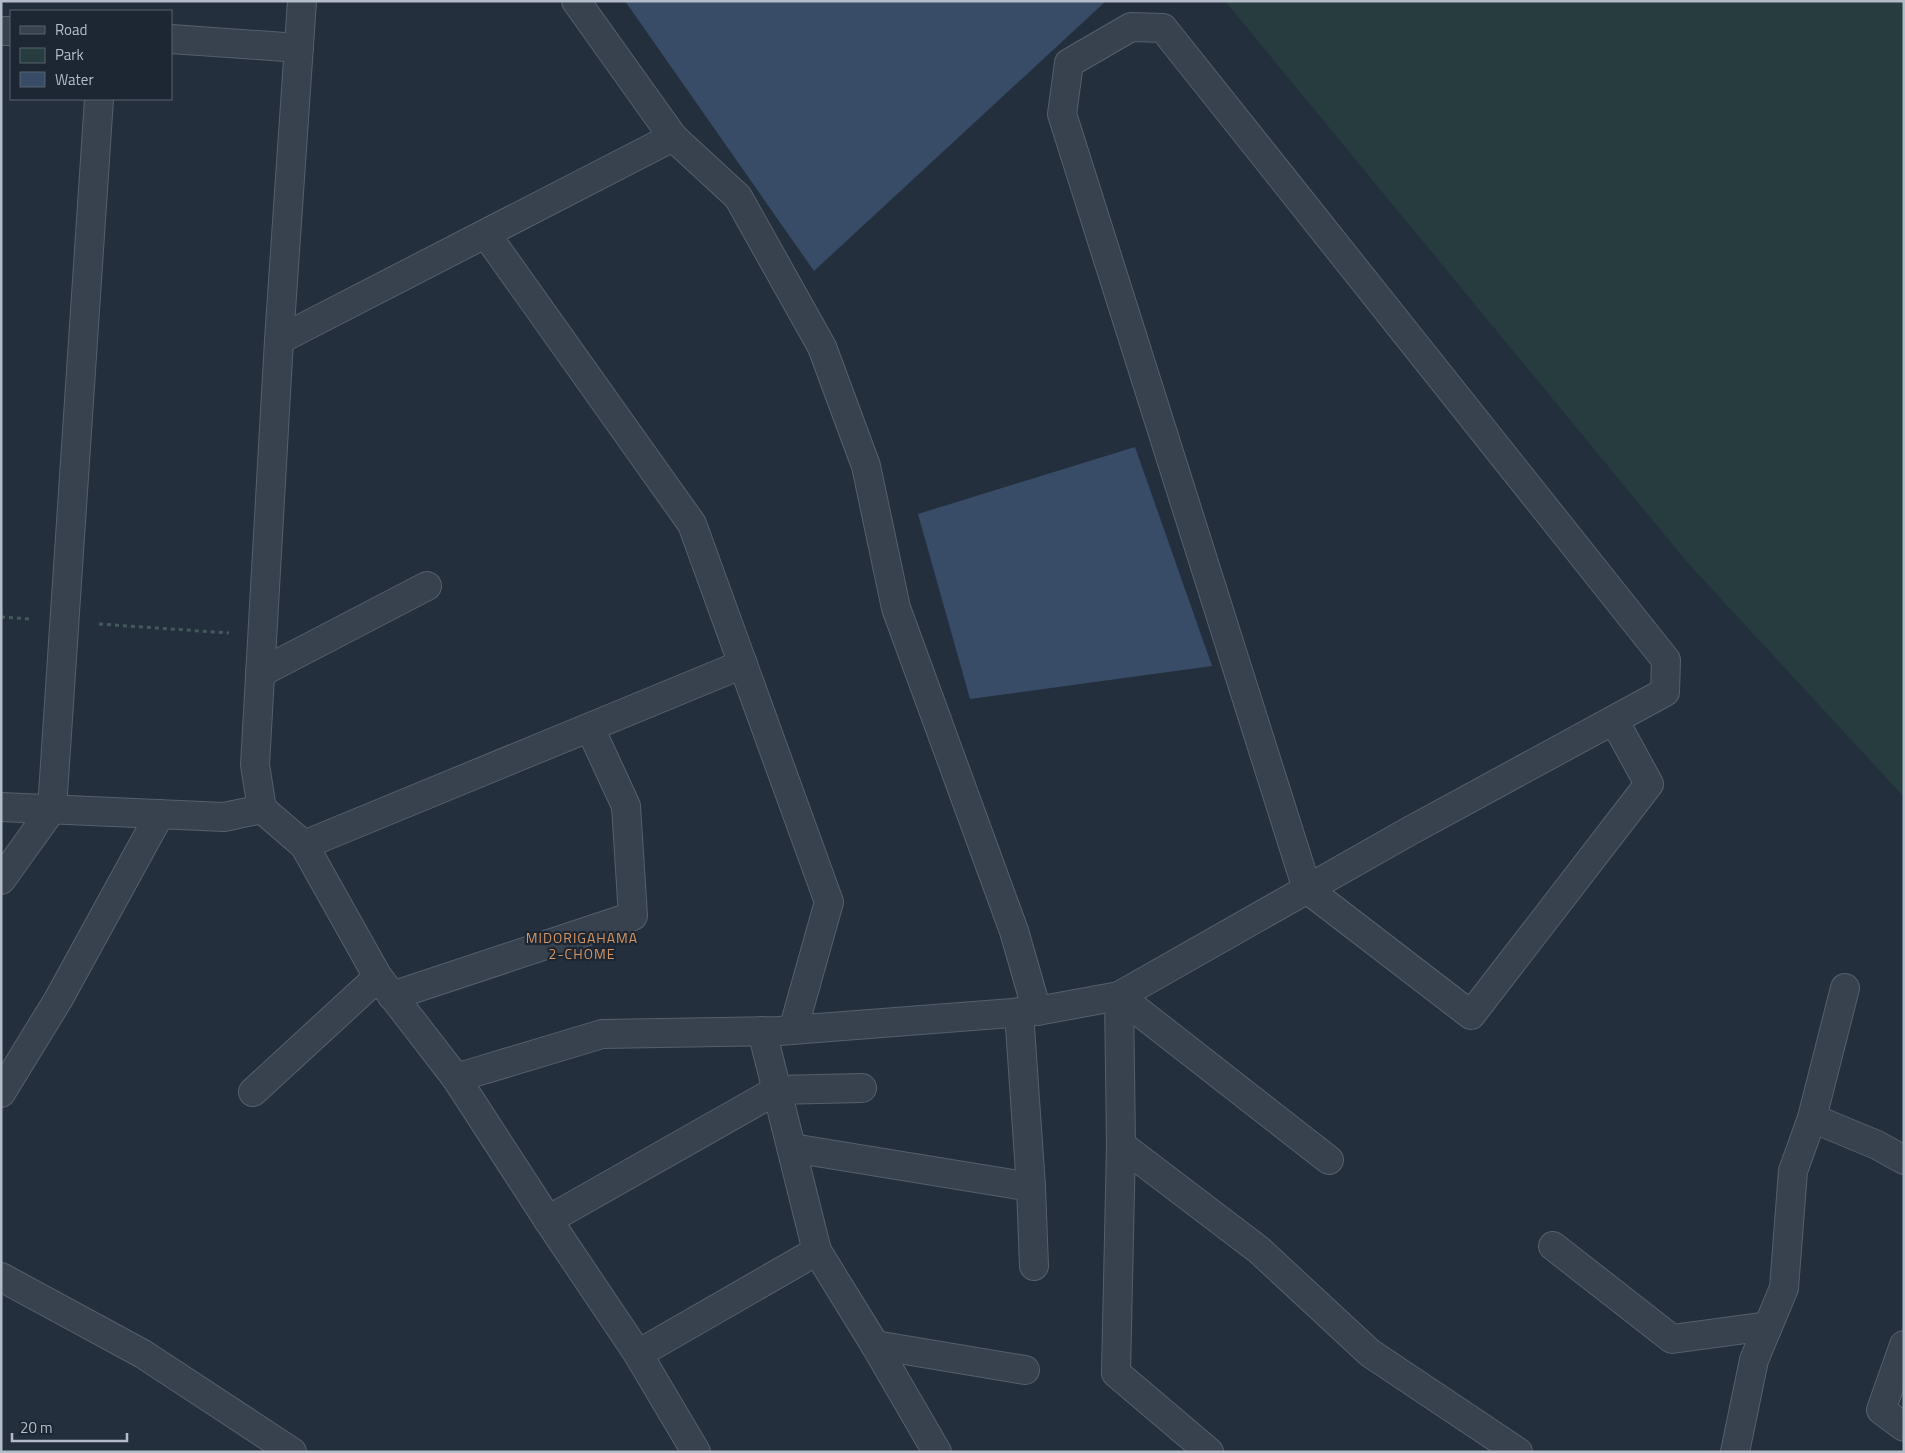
<svg xmlns="http://www.w3.org/2000/svg" width="1905" height="1453" font-family="'Titillium Web',sans-serif">
	<style>
		.green { fill: #263c3f }
		.water { fill: #394c67 }
		.lines { fill: none; stroke-linecap: round; stroke-linejoin: round }
		.minor-casing { stroke: #565f6c; stroke-width: 30 }
		.path { stroke: #44595c; stroke-width: 3; stroke-dasharray: 4 4; stroke-linecap: butt }
		.minor { stroke: #38414e; stroke-width: 28 }
		.labels { text-anchor: middle; stroke-width: 4.5; stroke-linejoin: round; paint-order: stroke }
		.neighbourhood-label { font-size: 14px; letter-spacing: 1px; fill: #d59563; stroke: #1d2633 }
	</style>
	<rect width="100%" height="100%" fill="#242f3e"/>
	<path class="green" d="M1225,1H1904V797L1687,562Z"/>
	<g class="water">
		<path d="M625,1H1106L814,271Z"/>
		<path d="M1135,447L1212,666L970,699L918,514Z"/>
	</g>
	<g class="lines">
		<g class="minor-casing">
			<g id="minor">
				<path d="M302,1L279,340L255,765L262,809L304,845L378,977L456,1078L548,1220L638,1354L696,1452"/>
				<path d="M576,1L673,137L738,197L822,347L866,466L896,608L1014,931L1037,1011"/>
				<path d="M1,31H11"/>
				<path d="M171,39L299,48"/>
				<path d="M486,234L692,524L829,902L793,1030"/>
				<path d="M279,340L673,137"/>
				<path d="M260,673L427,586"/>
				<path d="M1,807L224,817L262,809"/>
				<path d="M304,845L743,664"/>
				<path d="M1,880L52,809L99,99"/>
				<path d="M392,996L633,916L626,806L590,728"/>
				<path d="M1119,996L1121,1145L1116,1373L1209,1452"/>
				<path d="M1119,996L1329,1160"/>
				<path d="M1019,1012L1031,1187"/>
				<path d="M762,1031L817,1251L875,1345"/>
				<path d="M456,1078L602,1034L779,1031L1037,1011L1119,996L1406,833L1665,692L1666,660L1163,28L1131,27L1069,63L1062,114L1307,889L1471,1015L1649,784L1614,720"/>
				<path d="M253,1092L378,977"/>
				<path d="M1,1093L58,1000L160,814"/>
				<path d="M1812,1118L1877,1145L1904,1160"/>
				<path d="M1121,1145L1259,1250L1370,1353L1518,1452"/>
				<path d="M792,1148L1031,1187L1034,1266"/>
				<path d="M548,1220L777,1090L862,1088"/>
				<path d="M1553,1246L1672,1339L1768,1326"/>
				<path d="M1,1277L143,1354L292,1452"/>
				<path d="M1904,1345L1881,1410L1904,1427"/>
				<path d="M638,1354L817,1251"/>
				<path d="M937,1452L875,1345L1025,1370"/>
				<path d="M1735,1452L1754,1360L1784,1288L1793,1171L1812,1118L1845,988"/>
			</g>
		</g>
		<g class="path">
			<path d="M1,617L30,619"/>
			<path d="M99,624L229,633"/>
		</g>
		<use href="#minor" class="minor"/>
	</g>
	<g class="labels">
		<g class="neighbourhood-label">
			<text x="582" y="943">MIDORIGAHAMA<tspan x="582" dy="16">2-CHOME</tspan></text>
		</g>
	</g>
	<rect width="1905" height="1453" fill="none" stroke="#b4bcc9" stroke-width="5"/>
	<rect x="10" y="10" width="162" height="90" fill="#1d2633" stroke="#59626f"/>
	<rect x="20" y="26" width="25" height="8" fill="#38414e" stroke="#59626f"/>
	<text x="55" y="35" font-size="15" fill="#b4bcc9">Road</text>
	<rect x="20" y="48" width="25" height="15" fill="#263c3f" stroke="#59626f"/>
	<text x="55" y="60" font-size="15" fill="#b4bcc9">Park</text>
	<rect x="20" y="72" width="25" height="15" fill="#394c67" stroke="#59626f"/>
	<text x="55" y="85" font-size="15" fill="#b4bcc9">Water</text>
	<path d="M12 1433v8h115v-8" fill="none" stroke="#b4bcc9" stroke-width="2.5"/>
	<text x="20" y="1433" font-size="15" fill="#b4bcc9" stroke="#1d2633" stroke-width="4" paint-order="stroke">20 m</text>
</svg>
